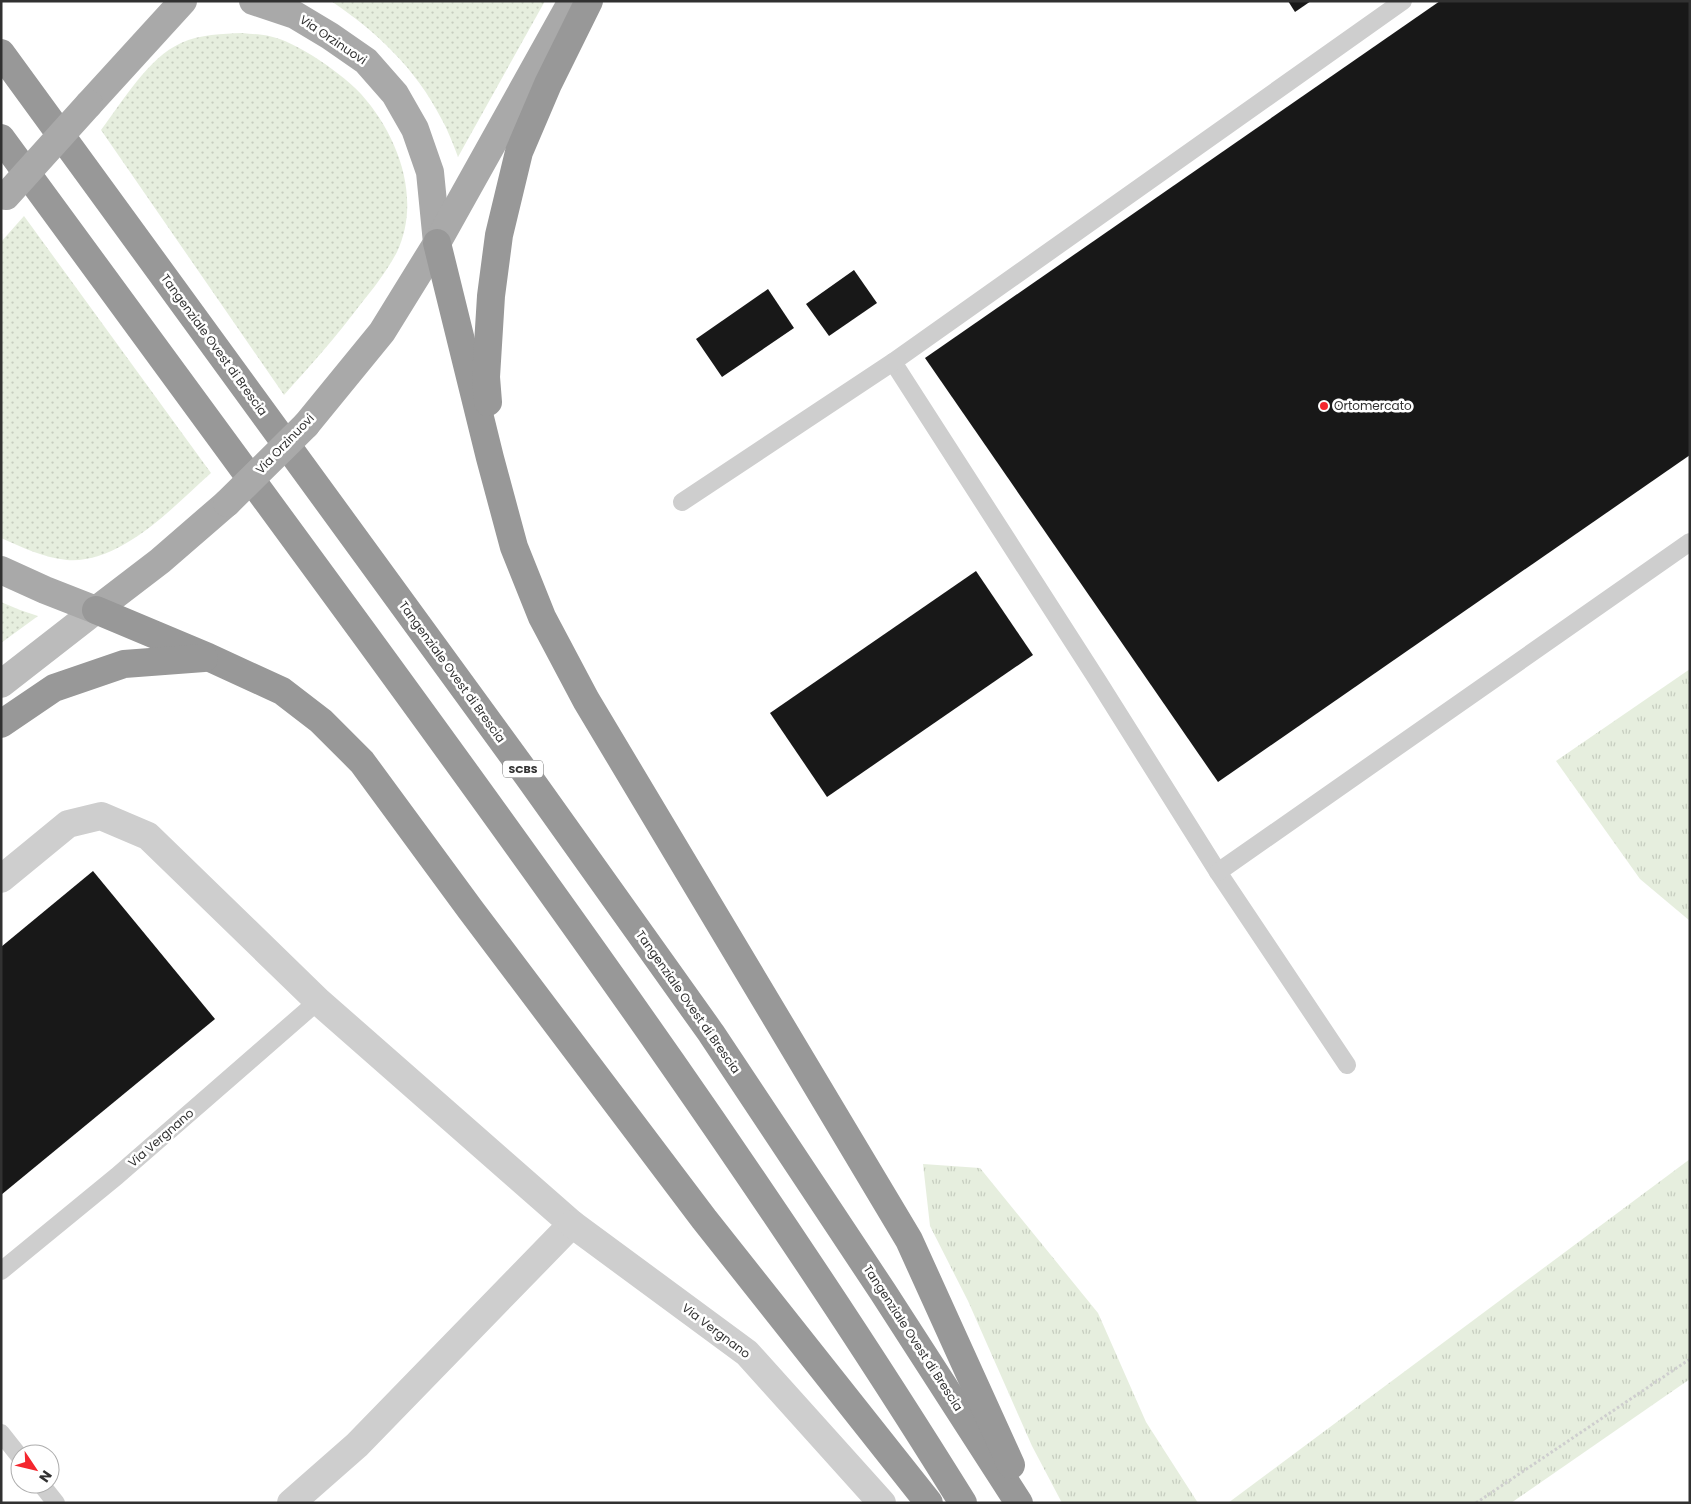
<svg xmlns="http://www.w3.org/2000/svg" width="1691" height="1504" font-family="Poppins,sans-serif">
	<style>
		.grass { fill: url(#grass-dots) }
		.park { fill: url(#park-tufts) }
		.building { fill: #181818 }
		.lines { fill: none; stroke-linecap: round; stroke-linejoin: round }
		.path { stroke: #cecece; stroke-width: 3; stroke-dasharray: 2.5 2.5; stroke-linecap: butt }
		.lane { stroke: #cecece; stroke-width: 18 }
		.street { stroke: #cecece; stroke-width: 28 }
		.secondary { stroke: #bbb; stroke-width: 28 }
		.primary { stroke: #a9a9a9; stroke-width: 28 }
		.highway { stroke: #989898; stroke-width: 28 }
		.primary-bridge { stroke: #a9a9a9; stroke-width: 28 }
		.poi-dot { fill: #f4262e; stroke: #fff; stroke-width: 2 }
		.labels { text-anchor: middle; stroke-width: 5; stroke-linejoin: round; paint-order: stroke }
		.shield { fill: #fff; stroke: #6f6f6f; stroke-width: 1 }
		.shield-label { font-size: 11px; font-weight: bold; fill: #313131 }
		.street-label { font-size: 12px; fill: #313131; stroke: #fff }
		.poi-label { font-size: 12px; fill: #313131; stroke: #fff; text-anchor: start }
	</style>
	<defs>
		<pattern id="grass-dots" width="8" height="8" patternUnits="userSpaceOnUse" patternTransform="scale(1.25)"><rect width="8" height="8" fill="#e6eede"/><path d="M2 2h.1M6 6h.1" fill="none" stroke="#c6cdbf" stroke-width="1.8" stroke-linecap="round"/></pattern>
		<pattern id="park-tufts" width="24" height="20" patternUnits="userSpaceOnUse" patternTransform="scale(1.25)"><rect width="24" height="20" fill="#e6eede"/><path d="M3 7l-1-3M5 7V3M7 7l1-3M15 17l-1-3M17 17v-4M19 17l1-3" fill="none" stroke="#c6cdbf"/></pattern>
	</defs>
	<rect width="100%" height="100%" fill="#fff"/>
	<g class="grass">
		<path d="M331,1H545L458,157C453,144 448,130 441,118C416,69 376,31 331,1Z"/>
		<path d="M242,33C251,34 260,34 269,36C284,39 300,48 313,56C330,67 348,80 361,94C398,135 422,199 397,252C387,271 373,289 360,305C336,337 310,366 284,395L101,130C123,101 148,58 181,43C200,34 223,34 242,33Z"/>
		<path d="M24,216L211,473C173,507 121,564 67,560C44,558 22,547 1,538V242Z"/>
		<path d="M1,602L20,610L38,616L1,643Z"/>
	</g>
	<g class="park">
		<path d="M1690,669V921L1640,879L1556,761Z"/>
		<path d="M1690,1159V1379L1511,1503H1228Z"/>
		<path d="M923,1164L980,1168L1098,1313L1146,1422L1198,1503H1062L1032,1446L968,1301L930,1226Z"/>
	</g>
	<g class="building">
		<path d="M1288,1H1311L1295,12Z"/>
		<path d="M1440,1H1690V455L1218,782L925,358Z"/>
		<path d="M854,270L877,303L829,336L806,304Z"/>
		<path d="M768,289L794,328L722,377L696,339Z"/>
		<path d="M976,571L1033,655L827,797L770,713Z"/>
		<path d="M93,871L215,1019L1,1195V947Z"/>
	</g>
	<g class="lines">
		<path class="path" d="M1476,1503L1690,1359"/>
		<g class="lane">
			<path d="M893,362L1098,681L1218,872L1347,1065"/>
			<path d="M682,502L893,362L1403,1"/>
			<path d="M1218,872L1690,542"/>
			<path d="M1,1271L117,1176L318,1001"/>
			<path d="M1,1433L20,1457"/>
			<path d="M41,1484L56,1503"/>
		</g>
		<g class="street">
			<path d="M1,879L68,824L101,816L148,836L318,1001L572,1224L357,1445L291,1503"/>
			<path d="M572,1224L747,1353L882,1503"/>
		</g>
		<path class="secondary" d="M1,684L96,610"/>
		<g class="primary">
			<path d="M253,1L295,15L330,36L366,61L395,94L415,129L430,172L437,243"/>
			<path d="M89,104L183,1"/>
			<path d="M306,425L382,332L437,243L572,1"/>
			<path d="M1,570L45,590L96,610L160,561L227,503"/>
		</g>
		<g class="highway">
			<path d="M1,53L530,779L711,1033L883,1292L1019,1503"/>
			<path d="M1,138C122,302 242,467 363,632C571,917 777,1203 963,1503"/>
			<path d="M437,243L490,458L514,547L542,617L586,700L909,1240L1011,1465"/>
			<path d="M488,402L486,377L491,296L499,235L519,152L548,84L589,1"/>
			<path d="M96,610L208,657L282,691L321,721L362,762L470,909L704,1219L929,1503"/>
			<path d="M1,724L54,688L124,664L204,658"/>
		</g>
		<g class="primary-bridge">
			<path d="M6,196L89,104"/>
			<path d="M227,503L306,425"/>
		</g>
	</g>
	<circle class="poi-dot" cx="1324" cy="406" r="5"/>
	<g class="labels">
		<rect class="shield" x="503" y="760.5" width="40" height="17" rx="4"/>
		<g class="shield-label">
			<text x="523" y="773">SCBS</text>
		</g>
		<g class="street-label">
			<text transform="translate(333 40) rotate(34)" y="4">Via Orzinuovi</text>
			<text transform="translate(214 345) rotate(54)" y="4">Tangenziale Ovest di Brescia</text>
			<text transform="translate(285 444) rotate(-46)" y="4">Via Orzinuovi</text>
			<text transform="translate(452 672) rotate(54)" y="4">Tangenziale Ovest di Brescia</text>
			<text transform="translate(688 1002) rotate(55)" y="4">Tangenziale Ovest di Brescia</text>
			<text transform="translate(161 1138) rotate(-41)" y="4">Via Vergnano</text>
			<text transform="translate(716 1331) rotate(37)" y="4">Via Vergnano</text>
			<text transform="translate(913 1338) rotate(57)" y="4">Tangenziale Ovest di Brescia</text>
		</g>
		<g class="poi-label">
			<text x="1334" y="410">Ortomercato</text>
		</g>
	</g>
	<rect width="1691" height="1504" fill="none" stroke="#313131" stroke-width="5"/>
	<g transform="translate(35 1469) rotate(125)"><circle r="24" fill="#ffffff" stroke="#adadad"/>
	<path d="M0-4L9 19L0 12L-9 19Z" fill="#f4262e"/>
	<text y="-8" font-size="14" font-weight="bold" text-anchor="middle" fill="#313131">N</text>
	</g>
</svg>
